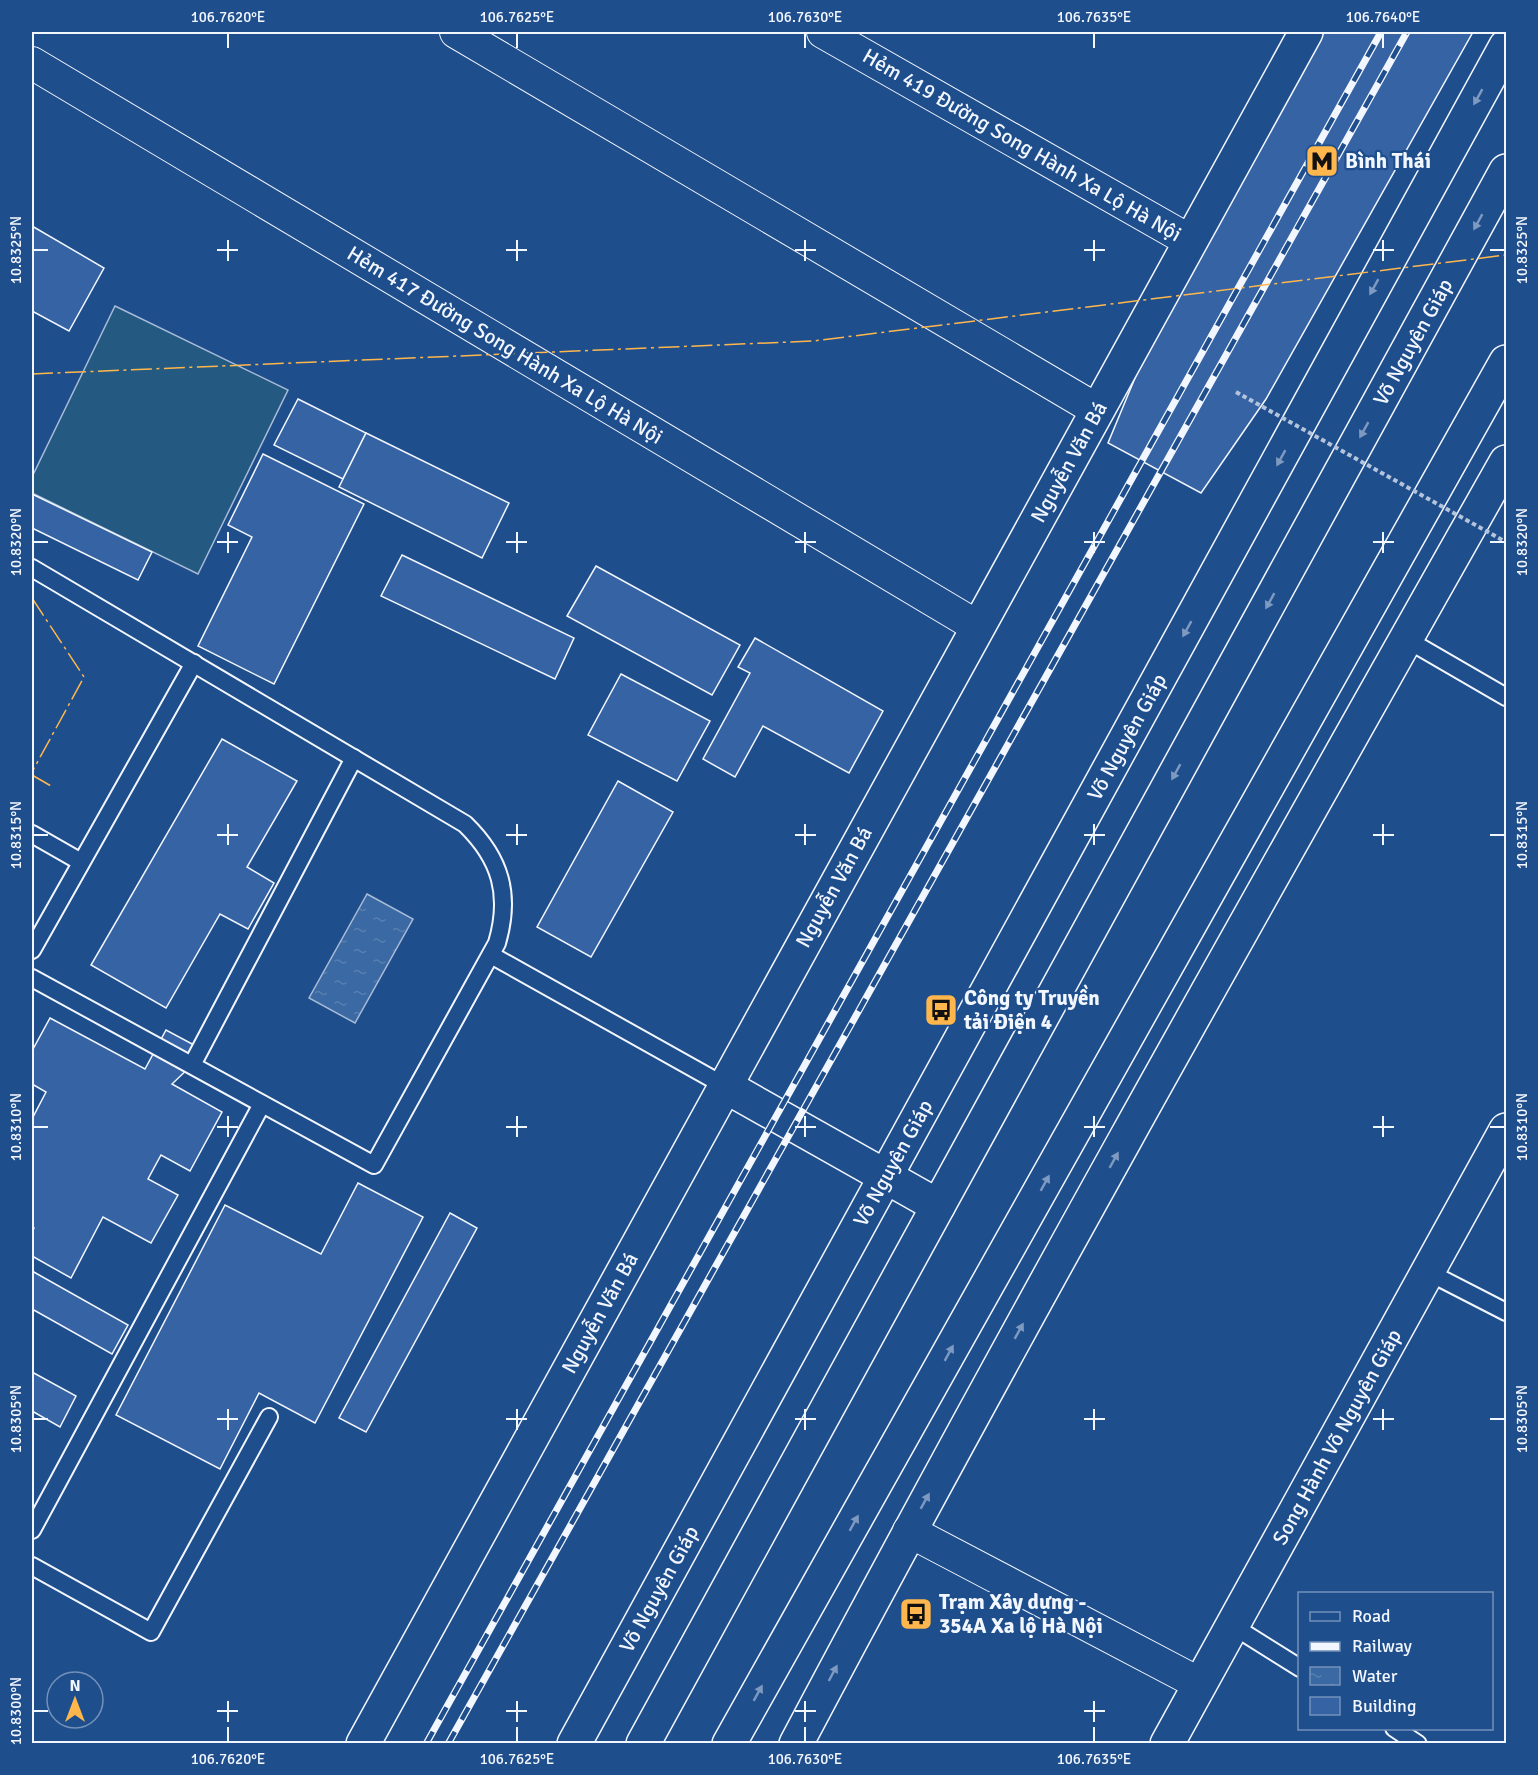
<svg xmlns="http://www.w3.org/2000/svg" width="1538" height="1775" font-family="Signika,sans-serif">
	<style>
		.pitch { fill: #245a82; stroke: #a8bbd7; stroke-width: 1.5 }
		.water { fill: url(#water-ripples); stroke: #a8bbd7; stroke-width: 1.5 }
		.building { fill: #3563a3; stroke: #f2f6ff; stroke-width: 1.5 }
		.lines { fill: none; stroke-linecap: round; stroke-linejoin: round }
		.lane-casing { stroke: #f2f6ff; stroke-width: 20 }
		.street-casing { stroke: #f2f6ff; stroke-width: 34 }
		.secondary-casing { stroke: #f2f6ff; stroke-width: 36 }
		.highway-casing { stroke: #f2f6ff; stroke-width: 36 }
		.lane { stroke: #1f4e8c; stroke-width: 16 }
		.street { stroke: #1f4e8c; stroke-width: 32 }
		.secondary { stroke: #1f4e8c; stroke-width: 33 }
		.highway { stroke: #1f4e8c; stroke-width: 33 }
		.rail-casing { stroke: #f2f6ff; stroke-width: 7 }
		.rail { stroke: #1f4e8c; stroke-width: 4.5; stroke-dasharray: 14; stroke-linecap: butt }
		.path-bridge { stroke: #b3c4dc; stroke-width: 4; stroke-dasharray: 4.5 3; stroke-linecap: butt }
		.power { stroke: #ffb74d; stroke-width: 1.5; stroke-dasharray: 21 4.5 3 4.5; stroke-linecap: butt }
		.oneway { fill: #7e9ac0 }
		.ticks { fill: none; stroke: #f2f6ff; stroke-width: 2 }
		.labels { text-anchor: middle; stroke-width: 4.5; stroke-linejoin: round; paint-order: stroke }
		.street-label { font-size: 21px; fill: #f2f6ff; stroke: #1f4e8c }
		.poi-label { font-size: 21px; font-weight: bold; fill: #f2f6ff; stroke: #1f4e8c; text-anchor: start }
		.neatline { fill: none; stroke: #f2f6ff; stroke-width: 2 }
		.ticks-label { font-size: 15px; text-anchor: middle; fill: #f2f6ff }
	</style>
	<defs>
		<pattern id="water-ripples" width="26" height="14" patternUnits="userSpaceOnUse" patternTransform="scale(1.5)"><rect width="26" height="14" fill="#3b69a3"/><path d="M2 4q2-2 4 0t4 0M15 11q2-2 4 0t4 0" fill="none" stroke="#587fb1"/></pattern>
	</defs>
	<rect width="100%" height="100%" fill="#1f4e8c"/>
	<path class="pitch" d="M115,306L288,390L198,574L32,493V477Z"/>
	<path class="water" d="M367,894L413,919L355,1023L309,998Z"/>
	<g class="building">
		<path d="M1324,32H1473L1266,399L1201,493L1108,443L1152,337Z"/>
		<path d="M32,226L104,268L69,331L32,311Z"/>
		<path d="M298,399L366,433L343,479L274,445Z"/>
		<path d="M366,433L509,503L482,558L339,487Z"/>
		<path d="M263,454L364,504L274,684L198,646L252,537L228,525Z"/>
		<path d="M32,494L152,552L138,580L32,528Z"/>
		<path d="M402,555L574,638L555,679L381,596Z"/>
		<path d="M596,566L740,645L712,695L567,616Z"/>
		<path d="M755,638L883,711L849,773L763,726L735,777L703,759L750,673L738,667Z"/>
		<path d="M621,674L710,721L677,781L588,735Z"/>
		<path d="M222,739L297,781L247,867L274,883L248,929L220,914L166,1008L91,965Z"/>
		<path d="M618,781L673,812L591,957L537,927Z"/>
		<path d="M50,1018L145,1069L166,1030L194,1045L192,1065L172,1084L222,1112L190,1171L161,1155L148,1179L178,1195L151,1243L103,1217L71,1278L32,1256V1232L34,1228L32,1227V1119L46,1092L32,1084V1051Z"/>
		<path d="M358,1183L423,1217L315,1423L259,1393L220,1469L116,1415L225,1205L321,1254Z"/>
		<path d="M450,1213L477,1228L366,1432L339,1418Z"/>
		<path d="M32,1271L128,1325L112,1354L32,1309Z"/>
		<path d="M32,1372L76,1396L60,1427L32,1411Z"/>
	</g>
	<g class="lines">
		<g class="lane-casing">
			<g id="lane">
				<path d="M32,568L465,824C501,859 511,895 497,943L374,1165L32,978"/>
				<path d="M1406,639L1506,697"/>
				<path d="M32,834L81,862"/>
				<path d="M32,950L194,663"/>
				<path d="M491,955L725,1086"/>
				<path d="M192,1065L354,758"/>
				<path d="M1428,1272L1506,1312"/>
				<path d="M32,1530L262,1104"/>
				<path d="M32,1566L151,1632L269,1417"/>
				<path d="M1233,1626L1300,1668"/>
				<path d="M1394,1728L1418,1744"/>
			</g>
		</g>
		<g class="street-casing">
			<g id="street">
				<path d="M456,32L1097,410"/>
				<path d="M823,32L1190,241"/>
				<path d="M32,63L978,627"/>
				<path d="M909,1531L1200,1684"/>
			</g>
		</g>
		<g class="secondary-casing">
			<g id="secondary">
				<path d="M725,1086L938,1206"/>
				<path d="M363,1744L1306,32"/>
				<path d="M1167,1744L1506,1130"/>
			</g>
		</g>
		<g class="highway-casing">
			<g id="highway">
				<path d="M574,1744L1506,46"/>
				<path d="M643,1744L1506,171"/>
				<path d="M729,1744L1506,362"/>
				<path d="M796,1744C1025,1312 1266,887 1506,462"/>
			</g>
		</g>
		<use href="#lane" class="lane"/>
		<use href="#street" class="street"/>
		<use href="#secondary" class="secondary"/>
		<use href="#highway" class="highway"/>
		<g class="rail-casing">
			<g id="rail">
				<path d="M426,1744L1381,32"/>
				<path d="M448,1744L1407,32"/>
			</g>
		</g>
		<use href="#rail" class="rail"/>
		<path class="path-bridge" d="M1236,392L1506,542"/>
		<g class="power">
			<path d="M32,374L813,341L1506,255"/>
			<path d="M32,598L84,677L32,772"/>
			<path d="M32,775L51,786"/>
		</g>
	</g>
	<defs><path id="oneway-solid" d="M-6-.8H1V-3.2L6.5 0L1 3.2V.8H-6Z" transform="scale(1.5)"/></defs>
	<g class="oneway">
		<use href="#oneway-solid" transform="translate(1478 97) rotate(119)"/>
		<use href="#oneway-solid" transform="translate(1478 222) rotate(119)"/>
		<use href="#oneway-solid" transform="translate(1374 287) rotate(119)"/>
		<use href="#oneway-solid" transform="translate(1364 430) rotate(119)"/>
		<use href="#oneway-solid" transform="translate(1281 458) rotate(119)"/>
		<use href="#oneway-solid" transform="translate(1270 601) rotate(119)"/>
		<use href="#oneway-solid" transform="translate(1187 629) rotate(119)"/>
		<use href="#oneway-solid" transform="translate(1176 772) rotate(119)"/>
		<use href="#oneway-solid" transform="translate(1114 1160) rotate(-61)"/>
		<use href="#oneway-solid" transform="translate(1045 1183) rotate(-61)"/>
		<use href="#oneway-solid" transform="translate(1019 1331) rotate(-61)"/>
		<use href="#oneway-solid" transform="translate(949 1353) rotate(-61)"/>
		<use href="#oneway-solid" transform="translate(925 1501) rotate(-61)"/>
		<use href="#oneway-solid" transform="translate(854 1523) rotate(-61)"/>
		<use href="#oneway-solid" transform="translate(833 1673) rotate(-62)"/>
		<use href="#oneway-solid" transform="translate(758 1693) rotate(-61)"/>
	</g>
	<path class="ticks" d="M228,33V48M517,33V48M805,33V48M1094,33V48M1383,33V48M228,240V261M517,240V261M805,240V261M1094,240V261M1383,240V261M33,250H48M217,250H238M506,250H527M795,250H816M1084,250H1105M1373,250H1394M1490,250H1505M228,532V553M517,532V553M805,532V553M1094,532V553M1383,532V553M33,542H48M217,542H238M506,542H527M795,542H816M1084,542H1105M1373,542H1394M1490,542H1505M228,824V845M517,824V845M805,824V845M1094,824V845M1383,824V845M33,835H48M217,835H238M506,835H527M795,835H816M1084,835H1105M1373,835H1394M1490,835H1505M228,1116V1137M517,1116V1137M805,1116V1137M1094,1116V1137M1383,1116V1137M33,1127H48M217,1127H238M506,1127H527M795,1127H816M1084,1127H1105M1373,1127H1394M1490,1127H1505M228,1409V1430M517,1409V1430M805,1409V1430M1094,1409V1430M1383,1409V1430M33,1419H48M217,1419H238M506,1419H527M795,1419H816M1084,1419H1105M1373,1419H1394M1490,1419H1505M228,1701V1722M517,1701V1722M805,1701V1722M1094,1701V1722M33,1711H48M217,1711H238M506,1711H527M795,1711H816M1084,1711H1105M228,1727V1742M517,1727V1742M805,1727V1742M1094,1727V1742"/>
	<defs>
		<g id="metro-square" transform="scale(1.725)"><rect x="-9" y="-9" width="18" height="18" rx="4" fill="#ffb74d" stroke="#1f4e8c"/><path d="M-5.5 5V-5H-3L0 0L3-5H5.5V5H3V-.5L0 4L-3-.5V5Z" fill="#111"/></g>
		<g id="bus-square" transform="scale(1.725)"><rect x="-9" y="-9" width="18" height="18" rx="4" fill="#ffb74d" stroke="#1f4e8c"/><path d="M-5-6H5V4H4V6H2V4H-2V6H-4V4H-5ZM-3.5-4V0h7V-4ZM-3.5 1.2v1.5H-2V1.2ZM2 1.2v1.5H3.5V1.2Z" fill="#111"/></g>
	</defs>
	<g fill-rule="evenodd">
		<use href="#metro-square" x="1322" y="161"/>
		<use href="#bus-square" x="941" y="1010"/>
		<use href="#bus-square" x="916" y="1614"/>
	</g>
	<g class="labels">
		<g class="street-label">
			<text transform="translate(1022 145) rotate(30)" y="7">Hẻm 419 Đường Song Hành Xa Lộ Hà Nội</text>
			<text transform="translate(1413 342) rotate(-61)" y="7">Võ Nguyên Giáp</text>
			<text transform="translate(505 345) rotate(31)" y="7">Hẻm 417 Đường Song Hành Xa Lộ Hà Nội</text>
			<text transform="translate(1069 462) rotate(-61)" y="7">Nguyễn Văn Bá</text>
			<text transform="translate(1127 737) rotate(-61)" y="7">Võ Nguyên Giáp</text>
			<text transform="translate(834 887) rotate(-61)" y="7">Nguyễn Văn Bá</text>
			<text transform="translate(893 1163) rotate(-61)" y="7">Võ Nguyên Giáp</text>
			<text transform="translate(600 1313) rotate(-61)" y="7">Nguyễn Văn Bá</text>
			<text transform="translate(1337 1437) rotate(-61)" y="7">Song Hành Võ Nguyên Giáp</text>
			<text transform="translate(659 1589) rotate(-61)" y="7">Võ Nguyên Giáp</text>
		</g>
		<g class="poi-label">
			<text x="1345" y="168">Bình Thái</text>
			<text x="964" y="1005">Công ty Truyền<tspan x="964" dy="24">tải Điện 4</tspan></text>
			<text x="939" y="1609">Trạm Xây dựng -<tspan x="939" dy="24">354A Xa lộ Hà Nội</tspan></text>
		</g>
	</g>
	<rect width="1538" height="1775" fill="none" stroke="#1f4e8c" stroke-width="66"/>
	<rect x="1298" y="1592" width="195" height="138" fill="#1f4e8c" stroke="#7391ba" stroke-width="1.5"/>
	<rect x="1310" y="1612" width="30" height="9" fill="#1f4e8c" stroke="#7391ba" stroke-width="1.5"/>
	<text x="1352" y="1622" font-size="18" fill="#f2f6ff">Road</text>
	<rect x="1310" y="1642" width="30" height="9" fill="#f2f6ff" stroke="#7391ba" stroke-width="1.5"/>
	<text x="1352" y="1652" font-size="18" fill="#f2f6ff">Railway</text>
	<rect x="1310" y="1667" width="30" height="18" fill="url(#water-ripples)" stroke="#7391ba" stroke-width="1.5"/>
	<text x="1352" y="1682" font-size="18" fill="#f2f6ff">Water</text>
	<rect x="1310" y="1697" width="30" height="18" fill="#3563a3" stroke="#7391ba" stroke-width="1.5"/>
	<text x="1352" y="1712" font-size="18" fill="#f2f6ff">Building</text>
	<g transform="translate(75 1700)"><circle r="28" fill="#1f4e8c" stroke="#7391ba" stroke-width="1.5"/>
	<path d="M0-4.5L10 22L0 15L-10 22Z" fill="#ffb74d"/>
	<text y="-9" font-size="16" font-weight="bold" text-anchor="middle" fill="#f2f6ff">N</text>
	</g>
	<rect x="33" y="33" width="1472" height="1709" class="neatline"/>
	<g class="ticks-label">
		<text x="228" y="22">106.7620°E</text>
		<text x="517" y="22">106.7625°E</text>
		<text x="805" y="22">106.7630°E</text>
		<text x="1094" y="22">106.7635°E</text>
		<text x="1383" y="22">106.7640°E</text>
		<text transform="translate(16 250) rotate(-90)" y="5">10.8325°N</text>
		<text transform="translate(1522 250) rotate(-90)" y="5">10.8325°N</text>
		<text transform="translate(16 542) rotate(-90)" y="5">10.8320°N</text>
		<text transform="translate(1522 542) rotate(-90)" y="5">10.8320°N</text>
		<text transform="translate(16 835) rotate(-90)" y="5">10.8315°N</text>
		<text transform="translate(1522 835) rotate(-90)" y="5">10.8315°N</text>
		<text transform="translate(16 1127) rotate(-90)" y="5">10.8310°N</text>
		<text transform="translate(1522 1127) rotate(-90)" y="5">10.8310°N</text>
		<text transform="translate(16 1419) rotate(-90)" y="5">10.8305°N</text>
		<text transform="translate(1522 1419) rotate(-90)" y="5">10.8305°N</text>
		<text transform="translate(16 1711) rotate(-90)" y="5">10.8300°N</text>
		<text x="228" y="1764">106.7620°E</text>
		<text x="517" y="1764">106.7625°E</text>
		<text x="805" y="1764">106.7630°E</text>
		<text x="1094" y="1764">106.7635°E</text>
	</g>
</svg>
